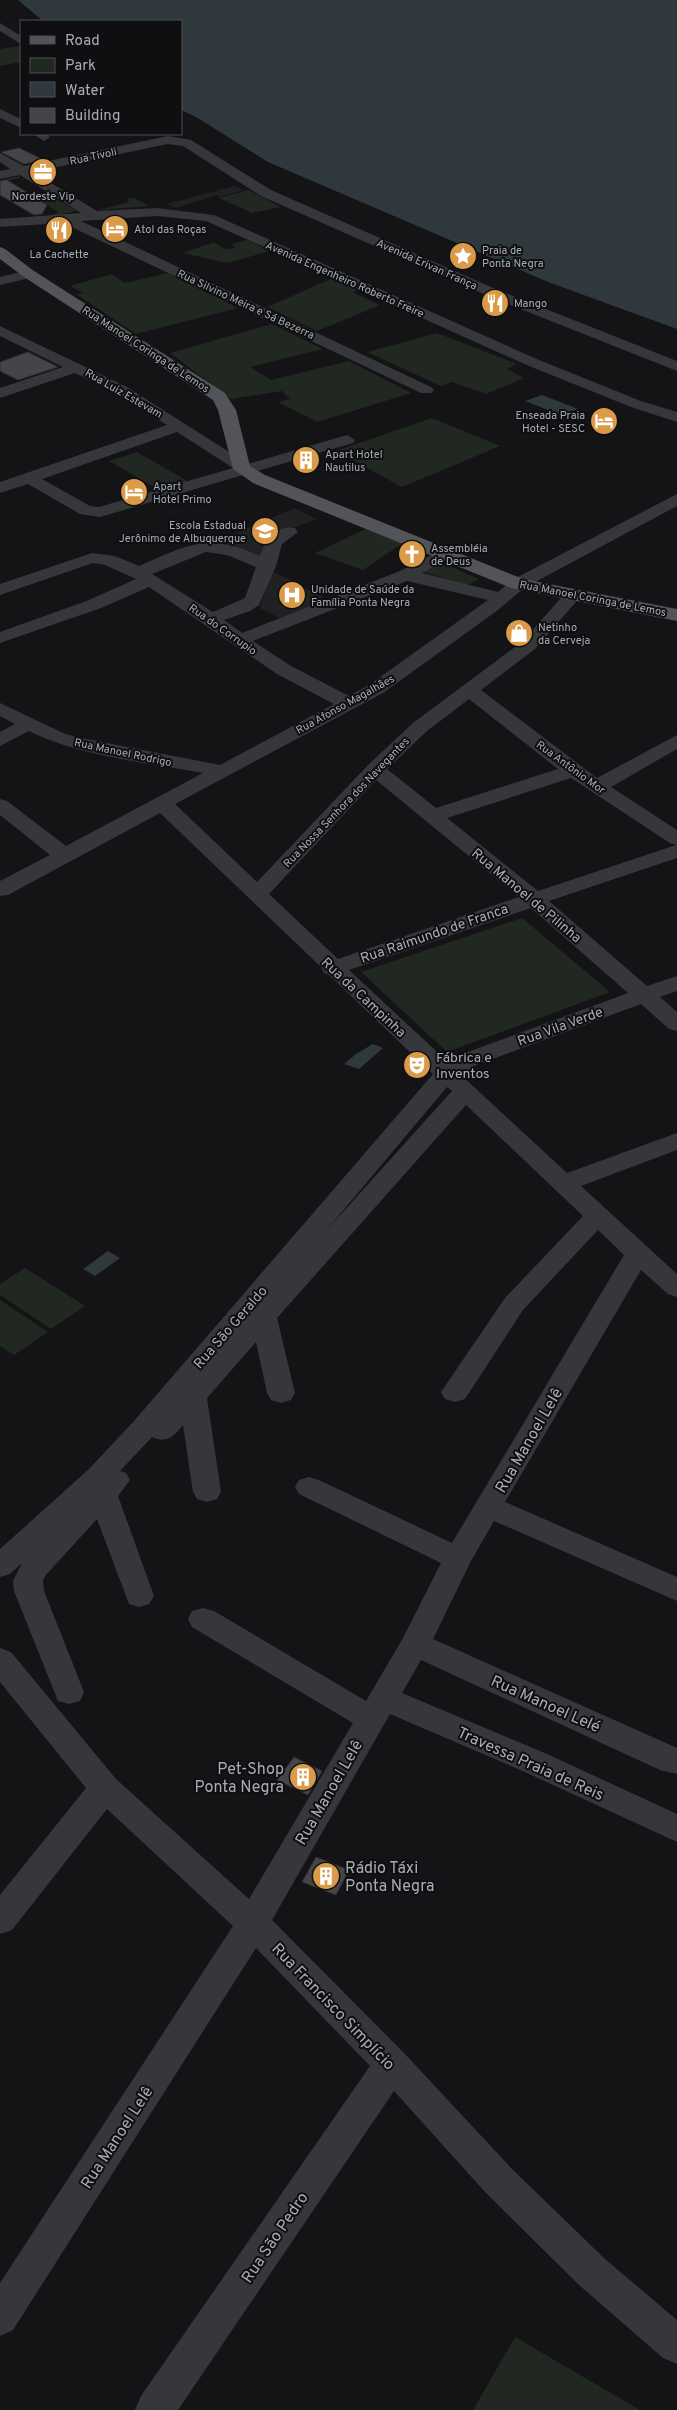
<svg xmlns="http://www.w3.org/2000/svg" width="677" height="2410" font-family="Overpass,sans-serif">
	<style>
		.built { fill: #202123 }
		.green { fill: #212821 }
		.water { fill: #2f383d }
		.building { fill: #434548; stroke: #2f2f31 }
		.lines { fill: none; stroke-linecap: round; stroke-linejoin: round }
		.minor { fill: #36373a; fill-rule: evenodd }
		.major { fill: #525459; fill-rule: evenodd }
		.labels { text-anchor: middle; stroke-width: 4; stroke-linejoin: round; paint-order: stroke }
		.far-street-label { font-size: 11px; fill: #a8adb4; stroke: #0f0f11 }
		.far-poi-label { font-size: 11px; fill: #a8adb4; stroke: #0f0f11; text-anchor: start }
		.street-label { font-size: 14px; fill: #a8adb4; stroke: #0f0f11 }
		.poi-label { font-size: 14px; fill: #a8adb4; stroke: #0f0f11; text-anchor: start }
		.near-street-label { font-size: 16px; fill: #a8adb4; stroke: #0f0f11 }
		.near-poi-label { font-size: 16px; fill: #a8adb4; stroke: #0f0f11; text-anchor: end }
	</style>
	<rect width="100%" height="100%" fill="#141416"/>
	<g class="built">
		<path d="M234,186L244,190L220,197L216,195L177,208L167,204Z"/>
		<path d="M294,508L317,519L273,535L264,562L211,544Z"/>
		<path d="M271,571L291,580L329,601L279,618L260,608Z"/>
	</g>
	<g class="green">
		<path d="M21,46V62L0,66V49Z"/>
		<path d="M249,190L281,207L252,213L219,198Z"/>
		<path d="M51,196L77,211L43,218L59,212L36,199Z"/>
		<path d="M134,198L149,206L99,210L129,202L127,199Z"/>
		<path d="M247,240L270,251L227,263L183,253L214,242C220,247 228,251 235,248L232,244Z"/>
		<path d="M168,273L238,308L136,334L76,294L84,293L70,286L112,274L125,283Z"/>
		<path d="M333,278L357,290L352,292L380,305L317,331L267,307Z"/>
		<path d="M272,324L323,349L250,367L271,380L349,361L411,393L317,422L278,402L290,399L282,391L231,399L170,353Z"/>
		<path d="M437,333L517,364L507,369L524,378L486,394L452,382L441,386L367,352Z"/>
		<path d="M432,418L500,446L402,487L336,451Z"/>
		<path d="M137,452L191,483L163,492L109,461Z"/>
		<path d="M366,529L403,543L363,570L315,553Z"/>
		<path d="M440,562L479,579L468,585L423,572Z"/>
		<path d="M522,918L610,992L447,1052L361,972Z"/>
		<path d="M25,1268L85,1306L51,1329L0,1295V1284Z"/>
		<path d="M0,1300L48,1332L14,1355L0,1346Z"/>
		<path d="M515,2337L640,2410H473Z"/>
	</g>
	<g class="water">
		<path d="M18,0H677V329L548,282L268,162L196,117L181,110V21H43Z"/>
		<path d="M542,395L578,409L561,415L525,401Z"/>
		<path d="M373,1044L383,1048L359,1069L344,1064L356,1054Z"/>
		<path d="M108,1251L120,1258L95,1276L83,1269Z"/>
	</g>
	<g class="building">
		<path d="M19,148L44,160L24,164L1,152Z"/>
		<path d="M20,177L7,180L47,205L42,214L34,215L0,195V181Z"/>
		<path d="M28,352L58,367L18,380L0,371V362Z"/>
		<path d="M294,1757L322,1771L308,1795L277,1780Z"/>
		<path d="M316,1857L349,1870L336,1895L302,1882Z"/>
	</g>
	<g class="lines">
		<g class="minor">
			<path d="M0,23L21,36V44L0,31Z"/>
			<path d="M0,109L21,119V128L0,118Z"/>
			<path d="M33,134H47L50,137L44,141Z"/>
			<path d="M168,136L191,140L271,190L498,290L677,361V371L488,296L261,196L183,146L168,144L33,172L97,211L157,208L214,215L539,360L641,401L677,412V422L631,407L529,366L206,221L157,216L81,221L431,387L434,390L431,393H421L63,223L0,227V219L81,213L20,175L0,179V171L10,169L0,162V153L24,166Z"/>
			<path d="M29,270L34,271L36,274L34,277L0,285V277Z"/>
			<path d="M0,326L127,387L248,464L347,435L355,440L353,443L100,517L80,514L28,484L0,493V482L167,425L117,393L75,373L0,398V388L63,367L0,336ZM177,432L233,468L99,507L90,506L42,479Z"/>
			<path d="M677,494V506L524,588L498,610L383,693L175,804L257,882L368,765L413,723L523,641L567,591H579L582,595L535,649L481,690L597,778L677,735V749L611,787L677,830V858L549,901L647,986L677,976V991L660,997L677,1012V1031L669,1029L641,1004L476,1065L461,1075L567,1173L677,1133V1150L581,1186L677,1274V1297L668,1294L641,1270L505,1502L677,1577V1601L494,1521L471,1561L433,1639L677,1748V1774L660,1770L421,1660L402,1693L547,1754L677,1814V1842L525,1772L390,1714L272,1920L404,2053L512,2169L605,2259L677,2320V2364L663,2358L579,2285L486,2193L394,2091L178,2410H135L141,2396L370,2066L256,1948L13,2330L0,2336V2283L233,1926L107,1809L12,1930L0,1934V1895L86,1788L0,1682V1648L11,1652L116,1779L249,1899L353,1723L192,1627L188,1619L192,1611L203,1608L214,1611L366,1701L403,1638L441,1563L299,1494L295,1487L299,1480L309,1477L319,1480L452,1543L624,1255L598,1230L523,1310L465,1399L455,1402L445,1399L441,1392L505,1298L583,1216L466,1105L277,1318L295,1393L291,1400L281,1403L271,1400L267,1393L256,1342L207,1398L221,1492L217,1499L207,1502L197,1499L193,1492L183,1425C174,1436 167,1444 152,1437L120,1471L126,1473L130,1480L118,1496L154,1596L149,1604L139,1607L129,1604L97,1519L45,1576L43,1581L44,1591L84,1692L80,1701L69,1704L58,1701L14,1591L13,1581L22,1563L10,1574L0,1577V1549L89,1469L134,1421L433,1074L328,974L324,973L321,967L160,813L8,895L0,896V881L50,855L0,815V799L7,801L66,846L203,773C148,763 79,756 29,731L0,746V732L15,724L0,716V703L63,733L76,737L220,765L334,704L277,674L149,587L101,608L0,643V632L89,600L136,579L105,565L93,563L0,595V584L92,553L115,556L139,566C189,545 206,532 260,556C265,541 277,524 295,528L298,532L282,544L276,566L259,605L250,611L224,620L242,633L400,571L444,549L450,550L453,554L450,558L422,573L498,592L512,580ZM206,552L227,555L256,567L245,598L213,612L152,574ZM407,581L488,600L369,685L349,696L291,666L253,641ZM469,699L558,769L436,808L387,769L427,731ZM571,778L670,843L676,845L538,891L447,818ZM376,780L519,897L338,959L269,894ZM531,908L628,993L460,1055L448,1062L349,970ZM447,1087L452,1091L325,1232Z"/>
		</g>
		<path class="major" d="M0,247L5,249L34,271L225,393L236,410L250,466L265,475L523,579L677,609V621L511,588L253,483L233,469L218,410L213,400L24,277L0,259Z"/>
	</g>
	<defs>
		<g id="office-disc" transform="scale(1.4375)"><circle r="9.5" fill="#da9a48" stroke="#0f0f11"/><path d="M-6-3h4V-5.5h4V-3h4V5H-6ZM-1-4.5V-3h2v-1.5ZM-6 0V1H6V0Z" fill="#fff"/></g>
		<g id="hotel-disc" transform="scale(1.4375)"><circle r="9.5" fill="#da9a48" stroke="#0f0f11"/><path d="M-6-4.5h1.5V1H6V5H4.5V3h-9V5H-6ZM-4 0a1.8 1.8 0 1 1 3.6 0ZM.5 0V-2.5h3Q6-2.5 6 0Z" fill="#fff"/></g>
		<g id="restaurant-disc" transform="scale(1.4375)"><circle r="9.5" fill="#da9a48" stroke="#0f0f11"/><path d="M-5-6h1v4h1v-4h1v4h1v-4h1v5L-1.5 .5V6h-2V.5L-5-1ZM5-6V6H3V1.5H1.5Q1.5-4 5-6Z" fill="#fff"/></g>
		<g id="sight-disc" transform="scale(1.4375)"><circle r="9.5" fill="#da9a48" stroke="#0f0f11"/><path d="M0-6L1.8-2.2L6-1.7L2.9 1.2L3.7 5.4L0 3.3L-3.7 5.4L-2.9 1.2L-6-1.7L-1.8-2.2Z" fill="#fff"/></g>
		<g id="building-disc" transform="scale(1.4375)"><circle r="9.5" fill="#da9a48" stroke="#0f0f11"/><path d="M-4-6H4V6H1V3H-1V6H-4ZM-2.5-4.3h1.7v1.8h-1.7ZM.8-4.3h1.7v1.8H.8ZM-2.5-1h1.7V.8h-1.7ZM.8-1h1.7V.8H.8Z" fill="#fff"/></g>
		<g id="school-disc" transform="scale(1.4375)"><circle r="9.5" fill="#da9a48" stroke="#0f0f11"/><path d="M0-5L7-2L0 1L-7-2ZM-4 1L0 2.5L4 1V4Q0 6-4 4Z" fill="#fff"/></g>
		<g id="church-disc" transform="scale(1.4375)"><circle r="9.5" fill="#da9a48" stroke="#0f0f11"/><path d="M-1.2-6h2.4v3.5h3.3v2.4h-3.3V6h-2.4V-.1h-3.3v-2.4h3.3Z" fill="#fff"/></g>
		<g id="hospital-disc" transform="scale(1.4375)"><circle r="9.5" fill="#da9a48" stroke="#0f0f11"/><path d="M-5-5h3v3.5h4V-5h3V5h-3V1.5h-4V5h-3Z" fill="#fff"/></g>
		<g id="shop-disc" transform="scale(1.4375)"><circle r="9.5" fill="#da9a48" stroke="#0f0f11"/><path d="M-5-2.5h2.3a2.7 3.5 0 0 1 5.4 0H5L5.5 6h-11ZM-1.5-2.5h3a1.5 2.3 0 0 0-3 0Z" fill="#fff"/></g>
		<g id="theatre-disc" transform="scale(1.4375)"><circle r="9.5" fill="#da9a48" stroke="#0f0f11"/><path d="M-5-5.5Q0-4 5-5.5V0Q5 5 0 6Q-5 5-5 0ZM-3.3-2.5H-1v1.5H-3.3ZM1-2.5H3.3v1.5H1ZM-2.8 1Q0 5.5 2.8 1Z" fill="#fff"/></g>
	</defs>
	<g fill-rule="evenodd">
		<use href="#office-disc" x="43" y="172"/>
		<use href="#hotel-disc" x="115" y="229"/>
		<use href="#restaurant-disc" x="59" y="230"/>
		<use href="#sight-disc" x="463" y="256"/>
		<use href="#restaurant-disc" x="495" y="303"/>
		<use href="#hotel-disc" x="604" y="421"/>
		<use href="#building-disc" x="306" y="460"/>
		<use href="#hotel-disc" x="134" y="492"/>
		<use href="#school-disc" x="265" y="531"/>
		<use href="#church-disc" x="412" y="554"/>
		<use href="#hospital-disc" x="292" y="595"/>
		<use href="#shop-disc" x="519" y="633"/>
		<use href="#theatre-disc" x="417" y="1065"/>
		<use href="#building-disc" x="303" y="1777"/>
		<use href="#building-disc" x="326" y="1876"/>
	</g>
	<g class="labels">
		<g class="far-street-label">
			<text transform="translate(93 156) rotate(-12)" y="4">Rua Tivoli</text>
			<text transform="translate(427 264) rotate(24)" y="4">Avenida Erivan França</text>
			<text transform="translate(345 279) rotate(24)" y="4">Avenida Engenheiro Roberto Freire</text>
			<text transform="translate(246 304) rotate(25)" y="4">Rua Silvino Meira e Sá Bezerra</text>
			<text transform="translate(146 349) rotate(33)" y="4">Rua Manoel Coringa de Lemos</text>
			<text transform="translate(124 393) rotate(30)" y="4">Rua Luiz Estevam</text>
			<text transform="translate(593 598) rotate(11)" y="4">Rua Manoel Coringa de Lemos</text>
			<text transform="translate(223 629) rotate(35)" y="4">Rua do Corrupio</text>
			<text transform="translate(345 704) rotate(-29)" y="4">Rua Afonso Magalhães</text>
			<text transform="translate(123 752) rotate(12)" y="4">Rua Manoel Rodrigo</text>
			<text transform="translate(571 767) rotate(36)" y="4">Rua Antônio Mor</text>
			<text transform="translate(346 802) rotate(-46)" y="4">Rua Nossa Senhora dos Navegantes</text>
		</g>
		<g class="far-poi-label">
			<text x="43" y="200" text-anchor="middle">Nordeste Vip</text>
			<text x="134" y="233">Atol das Roças</text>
			<text x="482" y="254">Praia de<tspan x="482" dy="13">Ponta Negra</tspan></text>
			<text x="59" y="258" text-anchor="middle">La Cachette</text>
			<text x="514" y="307">Mango</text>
			<text x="585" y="419" text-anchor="end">Enseada Praia<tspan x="585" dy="13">Hotel - SESC</tspan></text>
			<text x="325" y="458">Apart Hotel<tspan x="325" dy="13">Nautilus</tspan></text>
			<text x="153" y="490">Apart<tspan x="153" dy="13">Hotel Primo</tspan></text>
			<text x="246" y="529" text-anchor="end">Escola Estadual<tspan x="246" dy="13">Jerônimo de Albuquerque</tspan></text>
			<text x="431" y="552">Assembléia<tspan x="431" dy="13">de Deus</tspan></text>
			<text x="311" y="593">Unidade de Saúde da<tspan x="311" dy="13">Família Ponta Negra</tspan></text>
			<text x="538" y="631">Netinho<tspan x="538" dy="13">da Cerveja</tspan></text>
		</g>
		<g class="street-label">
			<text transform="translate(527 895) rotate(40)" y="5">Rua Manoel de Pilinha</text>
			<text transform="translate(434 933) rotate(-19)" y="5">Rua Raimundo de Franca</text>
			<text transform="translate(364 997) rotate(43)" y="5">Rua da Campinha</text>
			<text transform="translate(560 1026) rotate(-20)" y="5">Rua Vila Verde</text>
			<text transform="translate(230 1327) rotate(-49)" y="5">Rua São Geraldo</text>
		</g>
		<g class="poi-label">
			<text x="436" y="1062">Fábrica e<tspan x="436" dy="16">Inventos</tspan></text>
		</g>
		<g class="near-street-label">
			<text transform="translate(528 1440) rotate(-60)" y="6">Rua Manoel Lelê</text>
			<text transform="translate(546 1703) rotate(24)" y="6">Rua Manoel Lelé</text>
			<text transform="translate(531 1763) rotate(24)" y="6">Travessa Praia de Reis</text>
			<text transform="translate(328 1792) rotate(-60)" y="6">Rua Manoel Lelê</text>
			<text transform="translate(334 2006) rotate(46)" y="6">Rua Francisco Simplício</text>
			<text transform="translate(116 2137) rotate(-57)" y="6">Rua Manoel Lelê</text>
			<text transform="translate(274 2237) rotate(-56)" y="6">Rua São Pedro</text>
		</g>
		<g class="near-poi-label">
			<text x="284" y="1774">Pet-Shop<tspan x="284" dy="18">Ponta Negra</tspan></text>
			<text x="345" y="1873" text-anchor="start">Rádio Táxi<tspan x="345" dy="18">Ponta Negra</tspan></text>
		</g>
	</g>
	<rect x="20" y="20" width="162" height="115" fill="#0f0f11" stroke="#4c4e52"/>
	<rect x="30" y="36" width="25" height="8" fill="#525459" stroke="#4c4e52"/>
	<text x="65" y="45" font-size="15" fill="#a8adb4">Road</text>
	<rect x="30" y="58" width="25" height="15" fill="#212821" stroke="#4c4e52"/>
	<text x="65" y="70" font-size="15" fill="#a8adb4">Park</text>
	<rect x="30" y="82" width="25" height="15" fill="#2f383d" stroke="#4c4e52"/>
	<text x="65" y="95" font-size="15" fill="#a8adb4">Water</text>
	<rect x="30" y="108" width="25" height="15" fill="#434548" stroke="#4c4e52"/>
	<text x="65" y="120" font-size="15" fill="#a8adb4">Building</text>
</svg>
